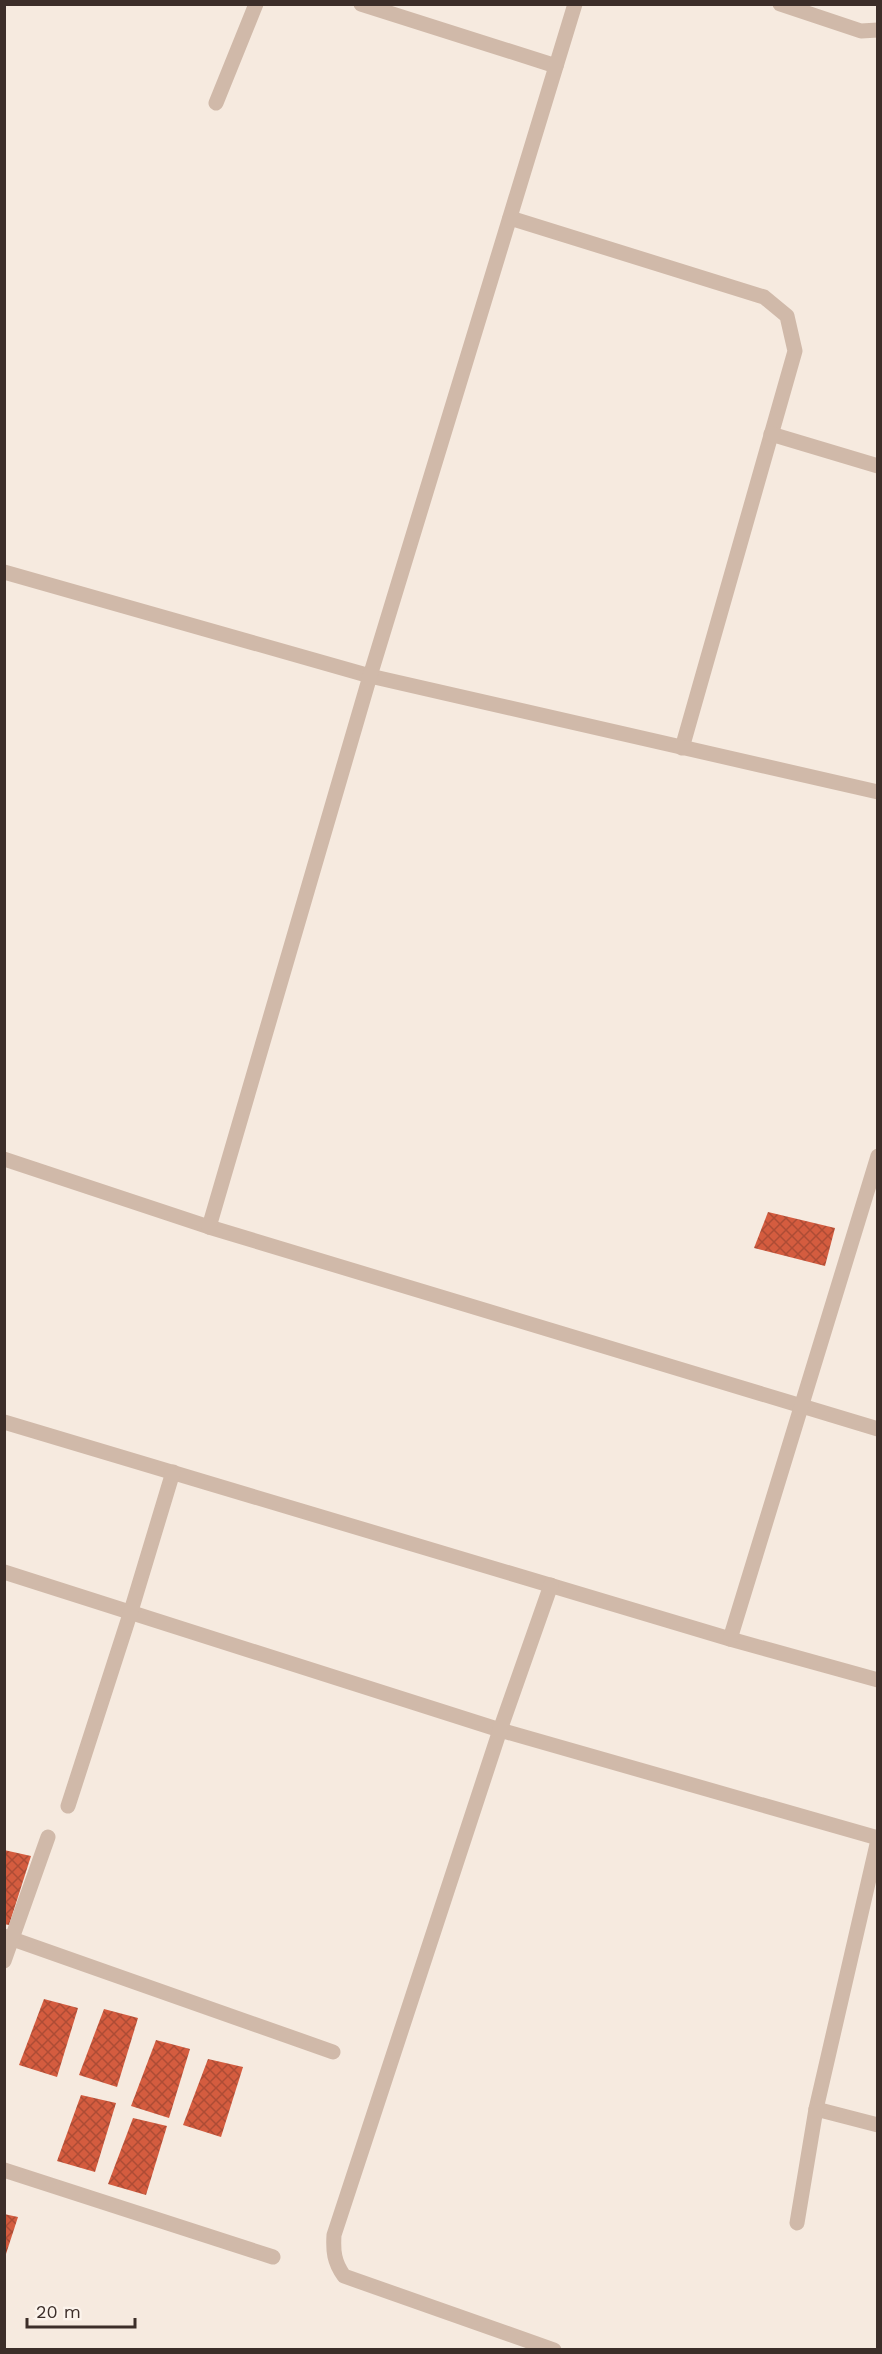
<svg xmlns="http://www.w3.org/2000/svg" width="882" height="2354" font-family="'Work Sans',sans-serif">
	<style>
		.building { fill: url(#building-cross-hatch) }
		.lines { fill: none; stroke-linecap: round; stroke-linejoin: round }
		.street { stroke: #d0b9a9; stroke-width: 15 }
	</style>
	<defs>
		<pattern id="building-cross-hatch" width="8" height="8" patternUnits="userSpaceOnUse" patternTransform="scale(1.5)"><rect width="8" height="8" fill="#d45c3f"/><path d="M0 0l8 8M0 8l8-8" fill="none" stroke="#ad4c35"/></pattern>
	</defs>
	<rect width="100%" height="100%" fill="#f6eadf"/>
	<g class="building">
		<path d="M768,1212L835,1228L825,1266L754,1248Z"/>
		<path d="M4,1850L31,1856L9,1925L4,1924Z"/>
		<path d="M44,1999L78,2008L57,2077L19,2065Z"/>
		<path d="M104,2009L138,2018L117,2087L79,2075Z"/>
		<path d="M156,2040L190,2049L169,2118L131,2106Z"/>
		<path d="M208,2059L243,2067L221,2137L183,2125Z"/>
		<path d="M81,2095L116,2103L95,2172L57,2161Z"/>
		<path d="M133,2118L167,2126L146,2195L108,2184Z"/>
		<path d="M4,2214L18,2217L5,2257H4Z"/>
	</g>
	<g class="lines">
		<g class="street">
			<path d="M361,4L556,66"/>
			<path d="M780,4L861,31L878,30"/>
			<path d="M216,103L256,4"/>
			<path d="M510,218L764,297L787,316L795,351L682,748"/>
			<path d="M771,434L878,466"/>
			<path d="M4,572L370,676L878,792"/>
			<path d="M4,1159L209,1227L878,1429"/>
			<path d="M209,1227L370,676L575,4"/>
			<path d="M4,1422L730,1639L878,1680"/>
			<path d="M4,1572L500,1730L878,1838"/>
			<path d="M551,1585L500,1730L334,2235C333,2251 334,2262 344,2276L554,2350"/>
			<path d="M730,1639L878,1156"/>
			<path d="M68,1806L131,1611L173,1472"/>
			<path d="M4,1936L333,2052"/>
			<path d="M4,1961L48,1837"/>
			<path d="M816,2109L878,2125"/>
			<path d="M4,2170L273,2257"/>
			<path d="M797,2223L816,2109L878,1840"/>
		</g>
	</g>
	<rect width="882" height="2354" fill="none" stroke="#3c2e29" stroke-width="12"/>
	<path d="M27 2318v9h108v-9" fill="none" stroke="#3c2e29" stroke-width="3"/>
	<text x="36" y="2318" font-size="18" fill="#3c2e29" stroke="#fcf4ec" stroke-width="4.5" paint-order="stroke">20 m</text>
</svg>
